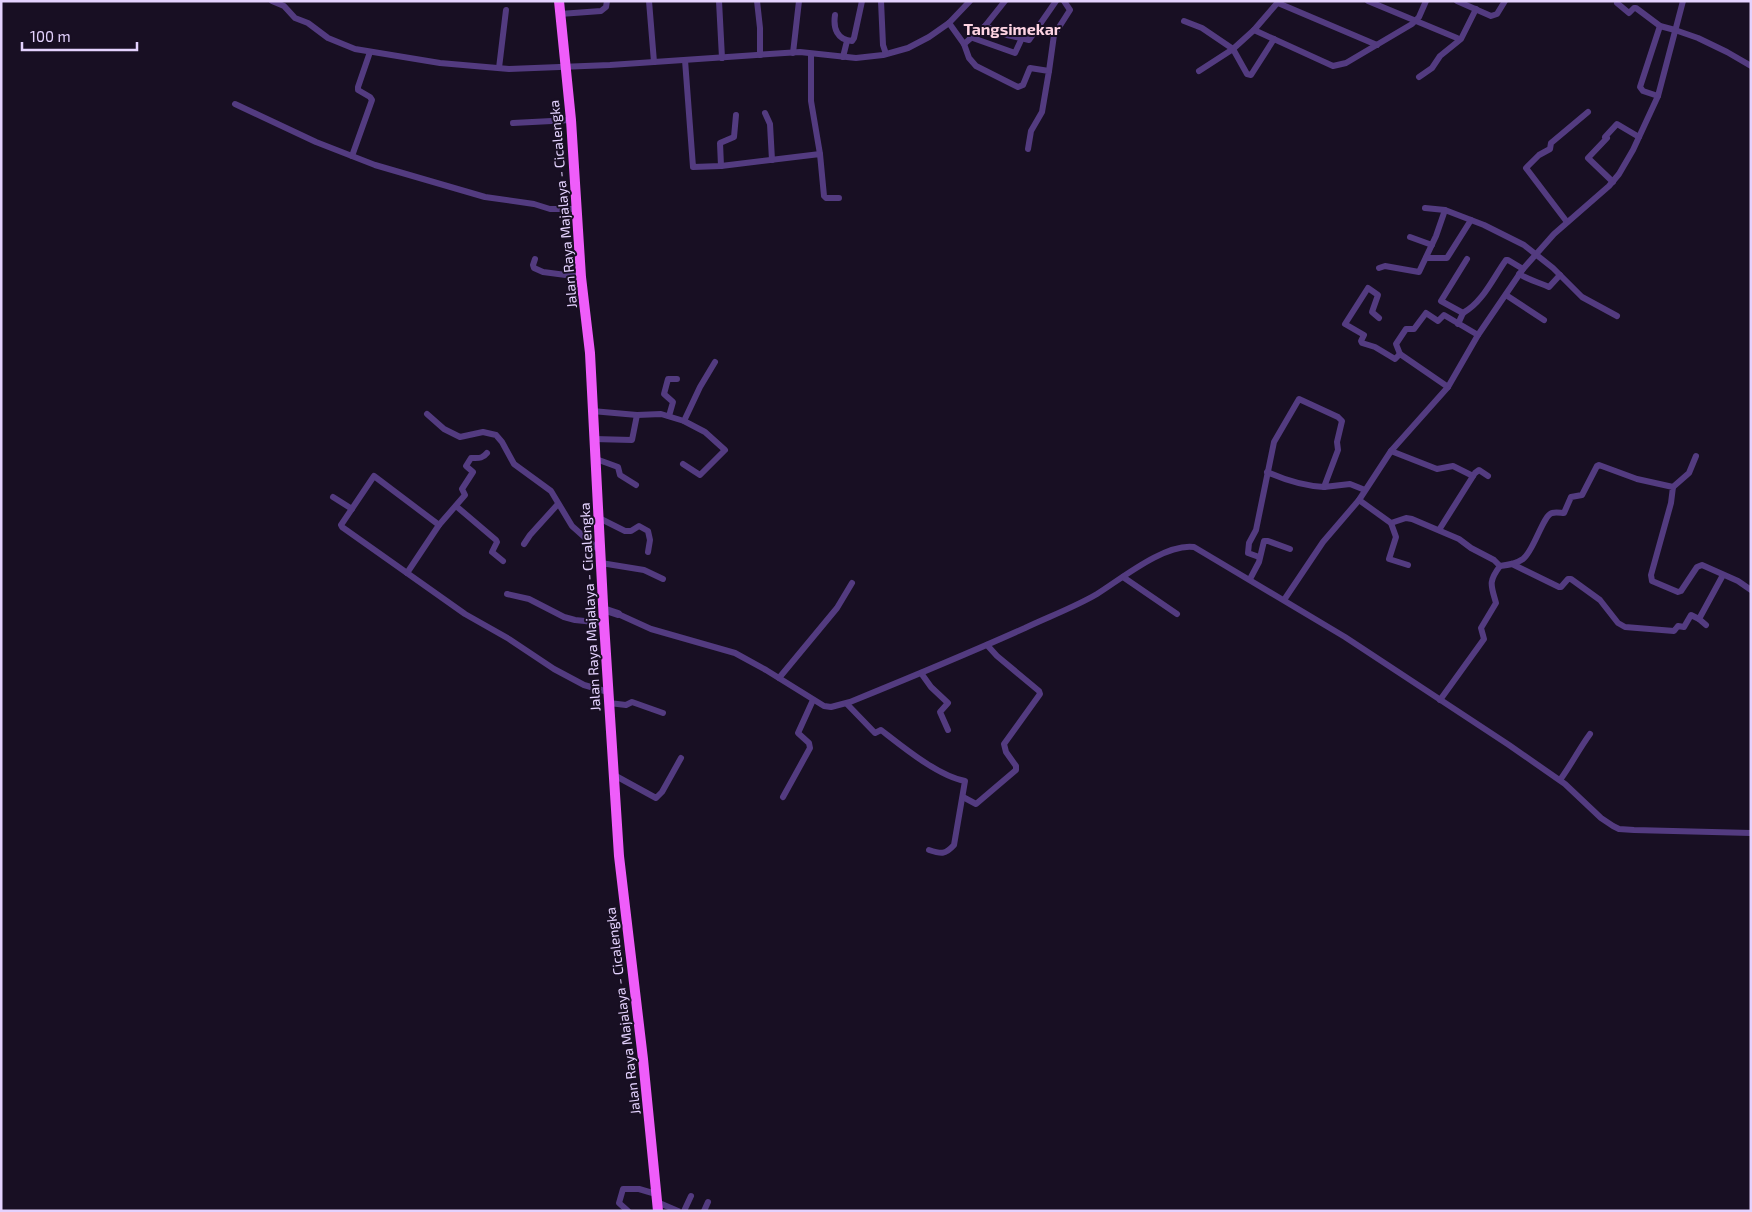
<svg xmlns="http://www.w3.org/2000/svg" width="1752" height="1212" font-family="'Exo 2',sans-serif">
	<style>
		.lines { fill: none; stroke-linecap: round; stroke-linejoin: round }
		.minor { stroke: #533b80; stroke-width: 6 }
		.tertiary { stroke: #533b80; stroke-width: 8 }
		.primary { stroke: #ef5dfa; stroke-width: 10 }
		.labels { text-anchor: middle; stroke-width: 4; stroke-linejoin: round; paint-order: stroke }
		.street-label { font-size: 14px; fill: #e4d2fe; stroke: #180f23 }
		.quarter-label { font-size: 16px; font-weight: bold; fill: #fed4e2; stroke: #180f23 }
	</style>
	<rect width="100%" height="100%" fill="#180f23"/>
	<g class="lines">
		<g class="minor">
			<path d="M272,1L284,6L295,18L308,23L328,38L355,49L440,63L509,69L610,65L800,52L856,58L883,55L908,48L929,37L949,23L970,1"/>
			<path d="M649,1L654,62"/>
			<path d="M719,1L722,58"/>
			<path d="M757,1L760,28V55"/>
			<path d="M881,1L883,45L886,54"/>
			<path d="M1279,1L1254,30L1333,66L1346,63L1412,24L1419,17L1426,1"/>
			<path d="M1368,1L1457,38"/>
			<path d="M1457,1L1491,16L1497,14L1505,1"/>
			<path d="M1278,3L1377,45"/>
			<path d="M1617,3L1629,13L1634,8H1636L1660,26L1675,30L1698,38L1727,52L1751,66"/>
			<path d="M560,14L601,11L606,7L607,1"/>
			<path d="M835,15C833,28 837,40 852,41L854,38L862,1"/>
			<path d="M1184,21L1202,28L1233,49L1254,30"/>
			<path d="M949,23L964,44L969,58L976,66L1018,87L1023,85L1030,68L1049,71L1042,112L1031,131L1028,149"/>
			<path d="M985,26L1007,35L1029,40L1056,1"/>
			<path d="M970,37L1015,53L1022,38"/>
			<path d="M964,44L985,26L1005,1"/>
			<path d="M793,53L799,1"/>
			<path d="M811,54V101L820,154"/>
			<path d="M843,57L847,41"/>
			<path d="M685,60L693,167L721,166L720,143L734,137L736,115"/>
			<path d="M499,68L506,10"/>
			<path d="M1049,71L1054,35L1070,10L1064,1"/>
			<path d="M1199,71L1233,49L1247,74L1251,75L1274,39"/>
			<path d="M1419,77L1432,68L1440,56L1461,39L1476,9"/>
			<path d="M1658,96L1643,91L1640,87L1660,26"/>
			<path d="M235,104L316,142L375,165L485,197L534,204L550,209H575"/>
			<path d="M765,113L770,124L772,160"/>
			<path d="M513,123L571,120"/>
			<path d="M352,156L372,100L370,97L358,90V87L370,52"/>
			<path d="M721,166L820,154L824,196L826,198H839"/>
			<path d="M1613,182L1588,158L1607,138L1605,137L1617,124L1639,137"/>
			<path d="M1425,208L1445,210L1484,225L1524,245L1553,268L1582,297L1617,316"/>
			<path d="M1567,222L1526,168L1539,155L1550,149L1551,143L1588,112"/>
			<path d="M1410,237L1432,245"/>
			<path d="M1426,258H1447L1471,220"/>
			<path d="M535,259L533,265L534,268L543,272L581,277"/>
			<path d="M1379,268L1385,266L1419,272L1436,236L1445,210"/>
			<path d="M1519,274C1531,281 1538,282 1549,287L1560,275"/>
			<path d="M1506,295L1544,320"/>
			<path d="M1463,313C1483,302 1493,278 1506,260H1508L1523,269"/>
			<path d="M1379,318L1372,312L1378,295L1368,288L1345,324L1364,335L1361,341L1362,343L1375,347L1395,359L1400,354L1448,387"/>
			<path d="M1458,324L1463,313L1441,301L1467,259"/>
			<path d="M1400,354L1396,344L1406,329H1414L1426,313L1438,321L1444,315L1478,335"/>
			<path d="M592,411L637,415L661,414L684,421L700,387L715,362"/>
			<path d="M427,414L444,429L460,437L483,432L496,435L502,442L514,464L551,491L572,526L600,551"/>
			<path d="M669,416L673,402L664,394L668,379H677"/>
			<path d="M594,439L632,440L637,415"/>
			<path d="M1391,451L1437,469L1453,466L1473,476"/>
			<path d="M596,459L618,467L620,475L636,485"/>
			<path d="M683,464L700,475L725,450L705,432L684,421"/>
			<path d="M1267,472C1285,480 1304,486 1324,487"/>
			<path d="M1673,487L1689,473L1696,456"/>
			<path d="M333,497L352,509"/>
			<path d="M1359,500L1391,523L1406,518L1412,519L1459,539L1471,548L1494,560L1500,566C1488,582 1491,585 1496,603L1481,628L1484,639L1440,700"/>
			<path d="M456,506L496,540L497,542L492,552L503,561"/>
			<path d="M599,518L625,531H631L639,526L648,531L650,540L648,552"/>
			<path d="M1391,523L1396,537L1389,559L1408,565"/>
			<path d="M439,525L374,476L341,525L342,527L465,614L509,639L554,669L584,685L608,692"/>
			<path d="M1439,530L1475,473L1479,470L1488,476"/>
			<path d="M524,544L530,535L558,504"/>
			<path d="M1259,557L1248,553L1249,543L1256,530L1274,442L1299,399L1338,417L1342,421L1337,442L1338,450L1324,487L1350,484L1365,490"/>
			<path d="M601,563L644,570L663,579"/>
			<path d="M1512,564L1559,587H1561L1568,579H1571L1600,600L1618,623L1625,627L1674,631L1678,626L1684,627L1691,615L1699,619"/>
			<path d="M1500,566C1508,565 1516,564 1523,559C1534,551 1543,515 1552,513C1556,512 1561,513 1564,513L1571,497L1582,495L1597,466L1599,465L1637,479L1673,487L1671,503L1651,575L1652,581L1678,592L1681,591L1697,567L1702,565L1738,581L1751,590"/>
			<path d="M407,573L439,525L465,495L462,489L473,472L466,466L471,458C479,458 482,459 487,453"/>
			<path d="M1123,577L1177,614"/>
			<path d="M1250,579L1259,562L1264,541H1268L1290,549"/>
			<path d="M507,594L529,599L564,617L575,620L604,623"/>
			<path d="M1284,600L1323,542L1359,500L1391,451L1448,387L1478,335L1523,269L1554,234L1609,186L1619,174L1633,150L1658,96L1683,1"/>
			<path d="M618,614L651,629L735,653L766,670L824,706L831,707L850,702C909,678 967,654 1025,628C1048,617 1075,607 1097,594C1121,579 1165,543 1194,547L1345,637L1509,745L1565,784L1601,818L1613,826L1619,829L1634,830L1751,833"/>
			<path d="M1706,625L1699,619L1723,575"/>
			<path d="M921,673L931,687L948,703L940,712L948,730"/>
			<path d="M779,678L837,608L852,583"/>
			<path d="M609,703L626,705L632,702L663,713"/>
			<path d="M847,704L875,733L881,730C903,747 938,776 965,781L954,845C945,855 941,854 929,850"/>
			<path d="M614,775L656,798L662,792L681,758"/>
			<path d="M1560,780C1571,765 1579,749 1590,734"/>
			<path d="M783,797L810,748L809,743L798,733L813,700"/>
			<path d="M963,797L976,804L1016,770V766L1006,752L1004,744L1040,694L1039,691L997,656L987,645"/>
			<path d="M657,1202L678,1211"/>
			<path d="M628,1211L619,1203L623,1189H639L656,1194"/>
			<path d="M684,1211L691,1196"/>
			<path d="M704,1211L708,1202"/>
		</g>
		<path class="tertiary" d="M603,609L618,614"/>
		<path class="primary" d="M559,1L571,120L581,277L590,353L604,623L619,856L643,1059L658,1211"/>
	</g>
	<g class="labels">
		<g class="street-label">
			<text transform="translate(563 204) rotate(-95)" y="5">Jalan Raya Majalaya - Cicalengka</text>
			<text transform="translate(590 607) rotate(-93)" y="5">Jalan Raya Majalaya - Cicalengka</text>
			<text transform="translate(623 1011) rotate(-97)" y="5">Jalan Raya Majalaya - Cicalengka</text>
		</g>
		<g class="quarter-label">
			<text x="1012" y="35">Tangsimekar</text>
		</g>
	</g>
	<rect width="1752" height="1212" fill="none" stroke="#e4d2fe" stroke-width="5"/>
	<path d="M22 42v8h115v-8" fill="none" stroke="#e4d2fe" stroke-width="2.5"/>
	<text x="30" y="42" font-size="15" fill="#e4d2fe" stroke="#180f23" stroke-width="4" paint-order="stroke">100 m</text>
</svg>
